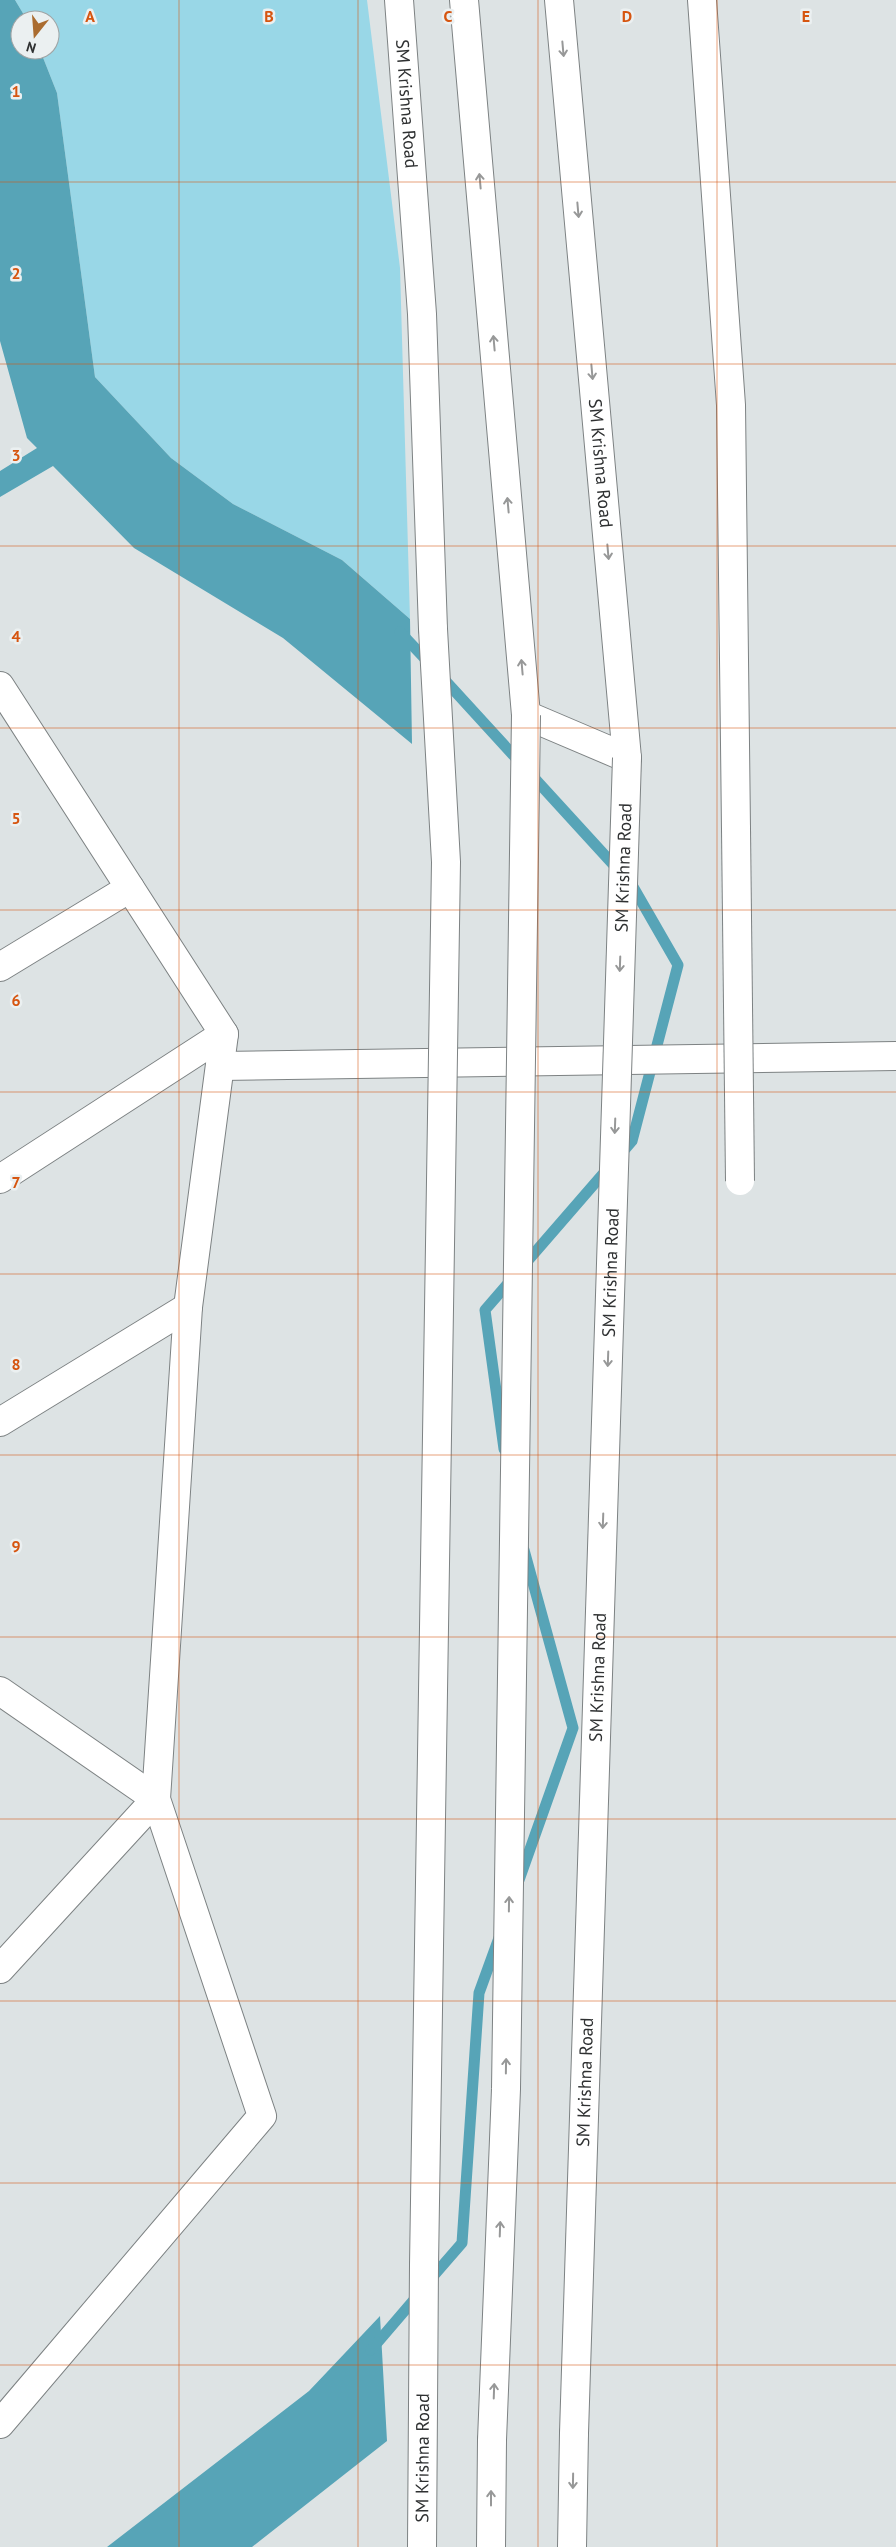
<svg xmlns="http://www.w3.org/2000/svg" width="896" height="2547" font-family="'PT Sans',sans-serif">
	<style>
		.green { fill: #99d7e7 }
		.water { fill: #57a4b7 }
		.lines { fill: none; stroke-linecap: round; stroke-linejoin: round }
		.stream { stroke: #57a4b7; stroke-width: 11 }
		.minor-casing { stroke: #7d8283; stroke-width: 30 }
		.tertiary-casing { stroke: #7d8283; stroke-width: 30 }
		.primary-casing { stroke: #7d8283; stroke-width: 30 }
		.trunk-casing { stroke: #7d8283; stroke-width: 30 }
		.minor { stroke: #fff; stroke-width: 28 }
		.tertiary { stroke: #fff; stroke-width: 28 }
		.primary { stroke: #fff; stroke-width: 28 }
		.trunk { stroke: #fff; stroke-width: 28 }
		.minor-bridge-casing { stroke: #7d8283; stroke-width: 30; stroke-linecap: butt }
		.tertiary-bridge-casing { stroke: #7d8283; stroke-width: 30; stroke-linecap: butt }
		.trunk-bridge-casing { stroke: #7d8283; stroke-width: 30; stroke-linecap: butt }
		.minor-bridge { stroke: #fff; stroke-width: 28 }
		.tertiary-bridge { stroke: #fff; stroke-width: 28 }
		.trunk-bridge { stroke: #fff; stroke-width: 28 }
		.oneway { stroke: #979898 }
		.grid { fill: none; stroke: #d65510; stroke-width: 1; stroke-opacity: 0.55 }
		.labels { text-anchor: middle; stroke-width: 5; stroke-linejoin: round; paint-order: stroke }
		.street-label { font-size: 18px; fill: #2f3132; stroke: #ebf0f1 }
		.grid-label { font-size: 16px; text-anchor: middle; font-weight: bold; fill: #d65510; stroke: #ebf0f1; stroke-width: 5; stroke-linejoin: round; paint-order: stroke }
	</style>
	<rect width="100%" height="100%" fill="#dde3e4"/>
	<path class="green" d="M15,0H367L400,268L410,619L342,560L233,504L171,458L95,377L57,93L40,50H50V20H27Z"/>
	<g class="water">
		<path d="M0,0H15L27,20H20V50H40L57,93L95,377L171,458L233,504L342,560L410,619L412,744L283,638L134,548L53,466L0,497V471L37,448L27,438L0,341Z"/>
		<path d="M380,2316L387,2441L252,2547H107L309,2391Z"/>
	</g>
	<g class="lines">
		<g class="stream">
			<path d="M400,632L430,664"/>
			<path d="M441,676L632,885L678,965L632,1141L620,1155"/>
			<path d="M504,1449L485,1310L609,1167"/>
			<path d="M518,1883L573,1728L524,1550"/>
			<path d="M429,2281L462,2243L479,1993L499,1938"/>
			<path d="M371,2350L419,2294"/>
		</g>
		<g class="minor-casing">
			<g id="minor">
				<path d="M702,0L731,405L736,829"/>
				<path d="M0,686L224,1034L188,1307L156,1799L262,2116L0,2424"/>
				<path d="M0,967L130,888"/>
				<path d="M220,1066L896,1056"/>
				<path d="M0,1179L224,1034"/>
				<path d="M0,1422L188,1307"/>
				<path d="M0,1691L156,1799"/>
				<path d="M0,1969L156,1799"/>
			</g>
		</g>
		<g class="tertiary-casing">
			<g id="tertiary">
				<path id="s1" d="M399,0L422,314L433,629"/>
				<path id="s2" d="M422,2547L424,2265"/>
			</g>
		</g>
		<g class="primary-casing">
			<path id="primary" d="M526,715L627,758"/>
		</g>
		<g class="trunk-casing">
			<g id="trunk">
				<path d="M464,0L526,715"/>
				<path id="s3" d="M559,0L627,758"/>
				<path d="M491,2547L492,2440"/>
				<path d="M572,2547L574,2433"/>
			</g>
		</g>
		<use href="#minor" class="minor"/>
		<use href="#tertiary" class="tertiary"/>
		<use href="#primary" class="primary"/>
		<use href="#trunk" class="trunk"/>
		<g class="minor-bridge-casing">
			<path id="minor-bridge" d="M736,829L740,1181"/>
		</g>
		<g class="tertiary-bridge-casing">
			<path id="tertiary-bridge" d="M424,2265L446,862L433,629"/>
		</g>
		<g class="trunk-bridge-casing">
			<g id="trunk-bridge">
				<path id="s4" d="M574,2433L627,758"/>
				<path d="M492,2440L506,2089L526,715"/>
			</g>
		</g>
		<use href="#minor-bridge" class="minor-bridge"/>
		<use href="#tertiary-bridge" class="tertiary-bridge"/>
		<use href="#trunk-bridge" class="trunk-bridge"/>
	</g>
	<defs><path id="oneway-shaft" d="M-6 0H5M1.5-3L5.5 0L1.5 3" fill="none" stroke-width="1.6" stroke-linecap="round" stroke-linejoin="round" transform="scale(1.25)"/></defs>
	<g class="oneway">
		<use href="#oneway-shaft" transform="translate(563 49) rotate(85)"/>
		<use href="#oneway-shaft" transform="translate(480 181) rotate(-95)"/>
		<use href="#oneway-shaft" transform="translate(578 210) rotate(85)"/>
		<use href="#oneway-shaft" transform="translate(494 343) rotate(-95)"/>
		<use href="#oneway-shaft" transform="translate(592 372) rotate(85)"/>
		<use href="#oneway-shaft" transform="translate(508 505) rotate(-95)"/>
		<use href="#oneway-shaft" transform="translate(608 552) rotate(85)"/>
		<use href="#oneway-shaft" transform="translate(522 667) rotate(-95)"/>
		<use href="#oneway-shaft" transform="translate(620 964) rotate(92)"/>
		<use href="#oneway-shaft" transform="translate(615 1126) rotate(92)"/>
		<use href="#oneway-shaft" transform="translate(608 1359) rotate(92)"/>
		<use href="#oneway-shaft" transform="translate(603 1521) rotate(92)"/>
		<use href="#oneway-shaft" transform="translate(509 1904) rotate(-89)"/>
		<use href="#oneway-shaft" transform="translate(506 2066) rotate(-89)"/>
		<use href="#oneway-shaft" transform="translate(500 2229) rotate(-88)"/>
		<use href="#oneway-shaft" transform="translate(494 2391) rotate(-88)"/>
		<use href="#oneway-shaft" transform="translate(573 2481) rotate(91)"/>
		<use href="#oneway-shaft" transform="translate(491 2498) rotate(-90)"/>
	</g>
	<path class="grid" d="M179,0V2547M358,0V2547M538,0V2547M717,0V2547M0,182H896M0,364H896M0,546H896M0,728H896M0,910H896M0,1092H896M0,1274H896M0,1455H896M0,1637H896M0,1819H896M0,2001H896M0,2183H896M0,2365H896"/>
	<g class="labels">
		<g class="street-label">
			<text dy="6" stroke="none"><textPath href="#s1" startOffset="104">SM Krishna Road</textPath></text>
			<text dy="6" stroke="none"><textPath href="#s3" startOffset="465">SM Krishna Road</textPath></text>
			<text dy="6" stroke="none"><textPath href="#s4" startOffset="1566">SM Krishna Road</textPath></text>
			<text dy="6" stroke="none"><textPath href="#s4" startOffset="1161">SM Krishna Road</textPath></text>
			<text dy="6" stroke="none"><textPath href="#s4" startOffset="756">SM Krishna Road</textPath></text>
			<text dy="6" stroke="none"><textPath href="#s4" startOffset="351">SM Krishna Road</textPath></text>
			<text dy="6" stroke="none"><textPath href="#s2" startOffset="89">SM Krishna Road</textPath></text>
		</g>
	</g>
	<g class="grid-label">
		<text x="90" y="22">A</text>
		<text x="269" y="22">B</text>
		<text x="448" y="22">C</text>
		<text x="627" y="22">D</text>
		<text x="806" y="22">E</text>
		<text x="16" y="97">1</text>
		<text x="16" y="279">2</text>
		<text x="16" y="461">3</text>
		<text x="16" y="642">4</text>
		<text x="16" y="824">5</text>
		<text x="16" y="1006">6</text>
		<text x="16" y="1188">7</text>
		<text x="16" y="1370">8</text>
		<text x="16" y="1552">9</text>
	</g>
	<g transform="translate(35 35) rotate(197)"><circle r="24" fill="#ebf0f1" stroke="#a0a4a5"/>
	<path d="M0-4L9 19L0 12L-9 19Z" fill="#aa6c30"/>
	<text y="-8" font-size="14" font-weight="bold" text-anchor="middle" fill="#2f3132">N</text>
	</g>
</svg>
